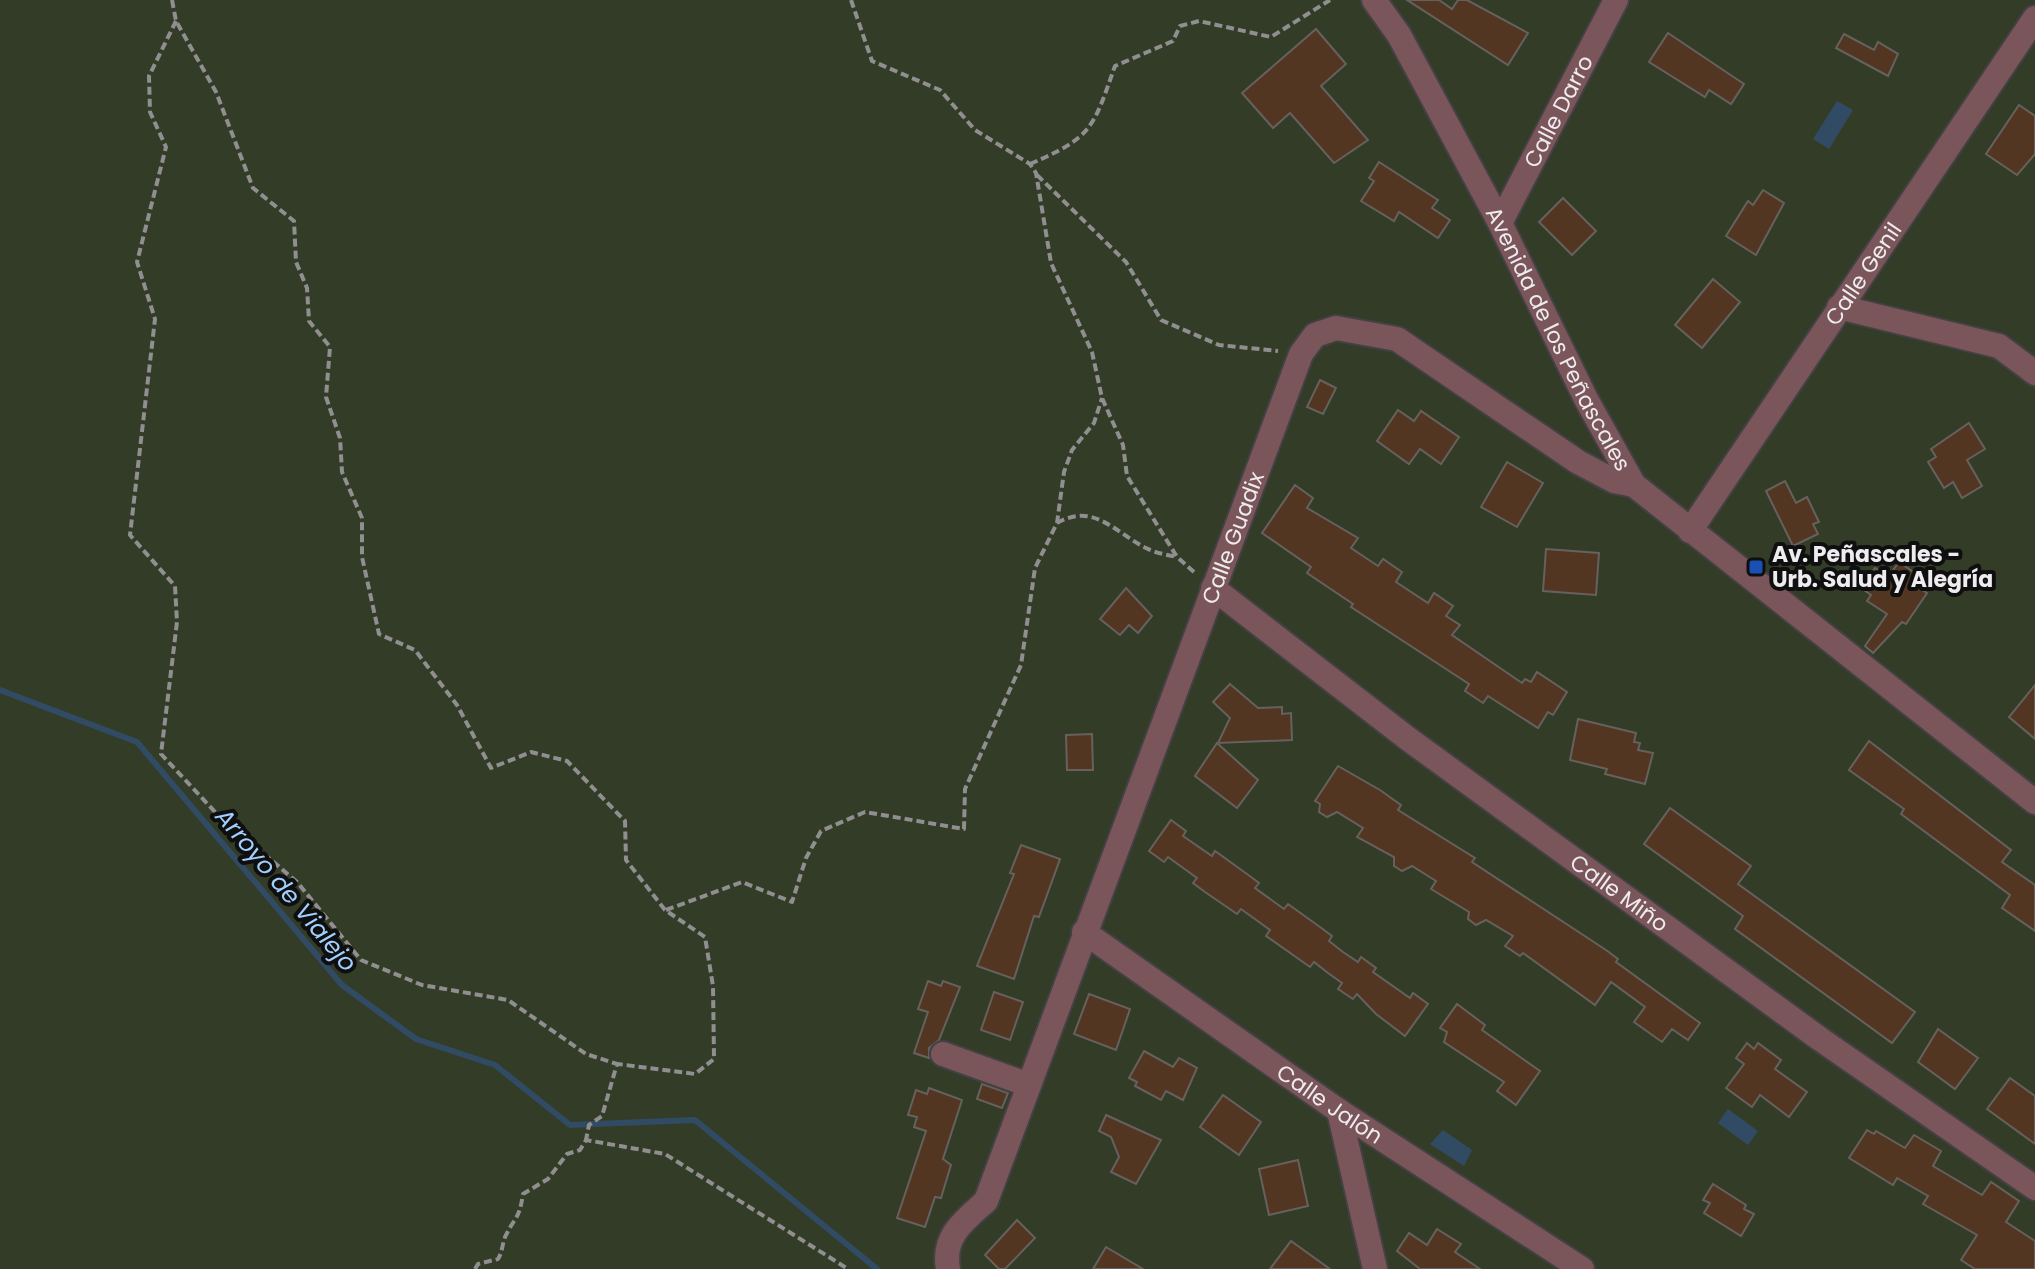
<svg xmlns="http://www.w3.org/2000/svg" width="2035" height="1269" font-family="Poppins,sans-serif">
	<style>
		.green { fill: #323c26 }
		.water { fill: #324b64 }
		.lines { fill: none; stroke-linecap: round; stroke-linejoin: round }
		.stream { stroke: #324b64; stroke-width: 6 }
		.building { fill: #533622; stroke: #66615e; stroke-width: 2 }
		.minor-casing { stroke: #444145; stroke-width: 28 }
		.path { stroke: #908e91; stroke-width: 4; stroke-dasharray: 8 4; stroke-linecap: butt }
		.minor { stroke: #7a555a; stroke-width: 24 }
		.transit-dot { fill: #1a4fb4; stroke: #100f10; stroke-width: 3 }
		.labels { text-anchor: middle; stroke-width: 8; stroke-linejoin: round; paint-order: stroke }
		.street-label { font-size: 22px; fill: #eeecef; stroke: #100f10 }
		.poi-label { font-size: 22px; font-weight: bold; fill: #eeecef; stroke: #100f10; text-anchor: start }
		.water-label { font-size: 24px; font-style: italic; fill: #a1cffe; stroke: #100f10 }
	</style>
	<rect width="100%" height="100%" fill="#282529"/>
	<rect class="green" x="0" y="0" width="2035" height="1269"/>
	<g class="water">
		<path d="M1837,101L1853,110L1829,149L1813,139Z"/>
		<path d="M1728,1109L1758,1131L1748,1145L1718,1123Z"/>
		<path d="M1443,1130L1472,1150L1464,1166L1430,1144Z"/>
	</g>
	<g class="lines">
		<path class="stream" d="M0,690L137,742L342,985L416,1039L495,1065L570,1125L695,1120L877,1269"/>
	</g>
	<g class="building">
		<path d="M1407,0H1439L1452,9L1458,0H1467L1528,33L1508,65Z"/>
		<path d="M1316,29L1346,64L1321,86L1368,140L1334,163L1290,113L1273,128L1242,93Z"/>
		<path d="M1668,33L1744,84L1731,104L1709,90L1705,97L1649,62Z"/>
		<path d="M1844,34L1874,50L1878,42L1898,54L1888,76L1836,48Z"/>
		<path d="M2019,105L2035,116V154L2017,175L1986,154Z"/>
		<path d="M1379,162L1438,200L1432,208L1450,220L1438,238L1399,212L1394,221L1361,201L1374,181L1369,178Z"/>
		<path d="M1763,190L1784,203L1756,255L1726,236L1748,201L1753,205Z"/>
		<path d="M1563,198L1596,231L1572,255L1539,222Z"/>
		<path d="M1713,279L1740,302L1702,348L1675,325Z"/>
		<path d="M1320,380L1336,388L1323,414L1307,407Z"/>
		<path d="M1398,410L1414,421L1421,411L1459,437L1441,464L1420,449L1409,464L1377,441Z"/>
		<path d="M1969,423L1985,449L1967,460L1982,486L1962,498L1953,482L1944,488L1928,462L1936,457L1931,449Z"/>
		<path d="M1507,462L1543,483L1517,527L1481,507Z"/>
		<path d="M1785,481L1796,503L1807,497L1819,522L1813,524L1818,534L1793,546L1766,491Z"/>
		<path d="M1295,485L1313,498L1307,508L1358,538L1351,548L1378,566L1383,559L1402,572L1396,582L1428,603L1434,593L1453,606L1446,616L1460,625L1452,635L1522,683L1525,679L1531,682L1537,672L1567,692L1553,715L1548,712L1538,728L1488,696L1483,703L1465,691L1469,684L1351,607L1353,604L1307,573L1311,567L1262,533Z"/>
		<path d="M1546,549L1599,553L1596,595L1543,591Z"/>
		<path d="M1899,562L1928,582L1922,590L1927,593L1906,624L1902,622L1873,653L1865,646L1887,614L1867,601L1871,595L1861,588L1875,568L1888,577Z"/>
		<path d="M1126,588L1152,616L1138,633L1129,625L1120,635L1100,619Z"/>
		<path d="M1230,684L1258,708L1282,707V714L1291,713L1292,740L1218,743L1230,718L1213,702Z"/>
		<path d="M2035,685V739L2009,717Z"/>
		<path d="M1578,719L1636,733L1634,742L1640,743L1638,750L1653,753L1645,784L1605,774L1607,769L1570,760Z"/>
		<path d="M1092,734L1093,770H1067L1066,735Z"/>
		<path d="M1869,741L2011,850L2002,862L2035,885V931L2002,908L2010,895L1901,814L1904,809L1849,770Z"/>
		<path d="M1217,743L1258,780L1237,808L1195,776Z"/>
		<path d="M1338,766L1380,790L1401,805L1398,810L1475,858L1472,862L1606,950L1618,959L1616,962L1700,1023L1688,1040L1672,1029L1662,1042L1634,1022L1645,1007L1611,982L1595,1005L1523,953L1520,956L1505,946L1513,936L1486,920L1476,925L1468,919L1469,912L1431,889L1436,881L1412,866L1402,871L1394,866V857L1357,837L1363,828L1337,812L1327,817L1319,812L1320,804L1315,801Z"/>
		<path d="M1670,808L1751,866L1738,884L1915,1012L1892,1043L1735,929L1743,916L1644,844Z"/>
		<path d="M1171,820L1186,831L1183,836L1212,856L1215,851L1247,874L1259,883L1255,888L1284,909L1288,904L1320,927L1332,936L1329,941L1343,952L1358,962L1361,957L1376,968L1373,972L1410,998L1413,993L1428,1004L1405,1036L1376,1014L1357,994L1353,999L1338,989L1342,983L1328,973L1314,962L1310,967L1266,936L1270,930L1241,909L1237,914L1205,892L1193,883L1197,878L1168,857L1164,862L1149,851Z"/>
		<path d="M1021,845L1060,859L1039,917L1034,916L1014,979L977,966L1014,874L1010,873Z"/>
		<path d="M928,981L941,986L943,981L960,987L939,1040L929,1048V1058L914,1053L928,1012L918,1009Z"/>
		<path d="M994,992L1023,1002L1010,1040L981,1030Z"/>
		<path d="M1089,994L1130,1009L1116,1050L1074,1034Z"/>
		<path d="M1457,1004L1485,1025L1482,1030L1540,1071L1516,1105L1497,1091L1504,1082L1444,1042L1447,1032L1440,1028Z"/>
		<path d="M1938,1029L1978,1058L1955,1089L1918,1062Z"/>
		<path d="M1747,1043L1754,1049L1758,1043L1781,1060L1775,1069L1807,1092L1789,1117L1760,1095L1752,1107L1726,1088L1744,1064L1736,1058Z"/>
		<path d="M1144,1051L1173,1067L1179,1058L1197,1068L1183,1100L1166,1091L1161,1100L1135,1086L1137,1082L1129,1078Z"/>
		<path d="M2010,1078L2035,1096V1144L1987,1109Z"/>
		<path d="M982,1084L1008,1093L1002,1108L977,1099Z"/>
		<path d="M929,1088L962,1100L943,1159L951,1165L941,1198L935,1197L925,1227L897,1218L926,1131L914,1127L917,1117L908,1115L916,1090L927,1094Z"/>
		<path d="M1223,1095L1261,1122L1239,1155L1200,1127Z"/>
		<path d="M1106,1115L1161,1140L1136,1184L1111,1172L1119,1157L1111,1137L1099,1131Z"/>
		<path d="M1867,1130L1874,1134L1876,1131L1905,1148L1914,1135L1941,1151L1933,1166L1982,1195L1991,1182L2019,1201L2006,1222L2035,1241V1269H1975L1961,1260L1977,1235L1923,1204L1928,1196L1897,1178L1893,1185L1849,1158Z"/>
		<path d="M1298,1160L1308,1206L1269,1215L1259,1169Z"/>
		<path d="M1713,1184L1746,1205L1744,1209L1754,1214L1741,1236L1704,1213L1710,1203L1703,1200Z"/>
		<path d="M1017,1220L1035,1238L1005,1269H999L985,1255Z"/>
		<path d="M1437,1229L1461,1244L1455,1252L1480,1269H1420L1397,1251L1409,1233L1427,1245Z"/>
		<path d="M1291,1241L1330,1269H1270Z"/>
		<path d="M1106,1247L1143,1269H1093Z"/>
	</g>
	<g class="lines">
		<g class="minor-casing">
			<g id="minor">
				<path id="s1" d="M1374,0L1399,35L1500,223L1586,399L1634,485L2035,802"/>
				<path id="s2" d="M1500,223L1616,0"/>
				<path d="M1839,307L1999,346L2035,373"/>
				<path id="s3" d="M1690,531L2035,18"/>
				<path id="s4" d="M1213,588L1407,738L1820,1039L2035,1188"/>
				<path id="s5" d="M1084,932L1339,1111L1582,1269"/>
				<path d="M943,1054L1029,1085"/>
				<path d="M1339,1111L1375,1269"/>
				<path id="s6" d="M948,1269C942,1236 964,1221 986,1201L1301,354L1315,335L1336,328L1397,339L1578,462L1614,481L1634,485"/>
			</g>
		</g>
		<g class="path">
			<path d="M172,0L176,21L216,92L253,188L294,221L296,262L307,288L309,321L330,347L326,397L340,438L342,472L362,518V557L379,634L415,650L457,705L491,768L531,752L567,761L625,821L626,860L665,910L705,937L713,986L714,1059L695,1074L618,1064"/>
			<path d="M851,0L872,61L940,90L975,130L1030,164L1036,173L1051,263L1092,352L1102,398L1123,445L1127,476L1177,557L1195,573"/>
			<path d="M176,21L149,76L150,112L166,147L137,262L155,319L130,535L175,586L177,622L161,754L216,813L297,882L361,960L422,985L508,1000L586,1054L617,1064L602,1116L589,1125L586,1140"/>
			<path d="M1030,164C1093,137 1093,128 1115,66L1173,41L1180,26L1199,21L1271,37L1330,0"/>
			<path d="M1037,175L1126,262L1161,320L1219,345L1278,351"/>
			<path d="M1057,523C1094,502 1114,532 1146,548C1156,553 1167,555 1177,557"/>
			<path d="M666,910L742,882L792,902L806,858L821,831L865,812L964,829L965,789L1021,665L1035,568L1057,523L1064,472L1072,450L1094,423L1102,398"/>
			<path d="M475,1269L478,1264L498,1259C503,1251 502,1243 506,1235C516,1215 519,1220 523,1194L548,1179L567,1154L580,1150L586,1140L665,1154L848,1269"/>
		</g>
		<use href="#minor" class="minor"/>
	</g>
	<rect class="transit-dot" x="1748" y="559" width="16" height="16" rx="4"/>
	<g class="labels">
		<g class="street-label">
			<text dy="8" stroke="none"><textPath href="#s2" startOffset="126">Calle Darro</textPath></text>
			<text dy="8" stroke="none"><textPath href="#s3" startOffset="310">Calle Genil</textPath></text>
			<text dy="8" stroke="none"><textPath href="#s1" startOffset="386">Avenida de los Peñascales</textPath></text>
			<text dy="8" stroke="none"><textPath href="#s6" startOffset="790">Calle Guadix</textPath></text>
			<text dy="8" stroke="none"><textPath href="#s4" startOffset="508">Calle Miño</textPath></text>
			<text dy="8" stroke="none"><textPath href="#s5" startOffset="300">Calle Jalón</textPath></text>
		</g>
		<g class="poi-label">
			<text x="1772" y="562">Av. Peñascales -<tspan x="1772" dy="25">Urb. Salud y Alegría</tspan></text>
		</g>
		<g class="water-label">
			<text transform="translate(286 890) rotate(50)" y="8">Arroyo de Vialejo</text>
		</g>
	</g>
</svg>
